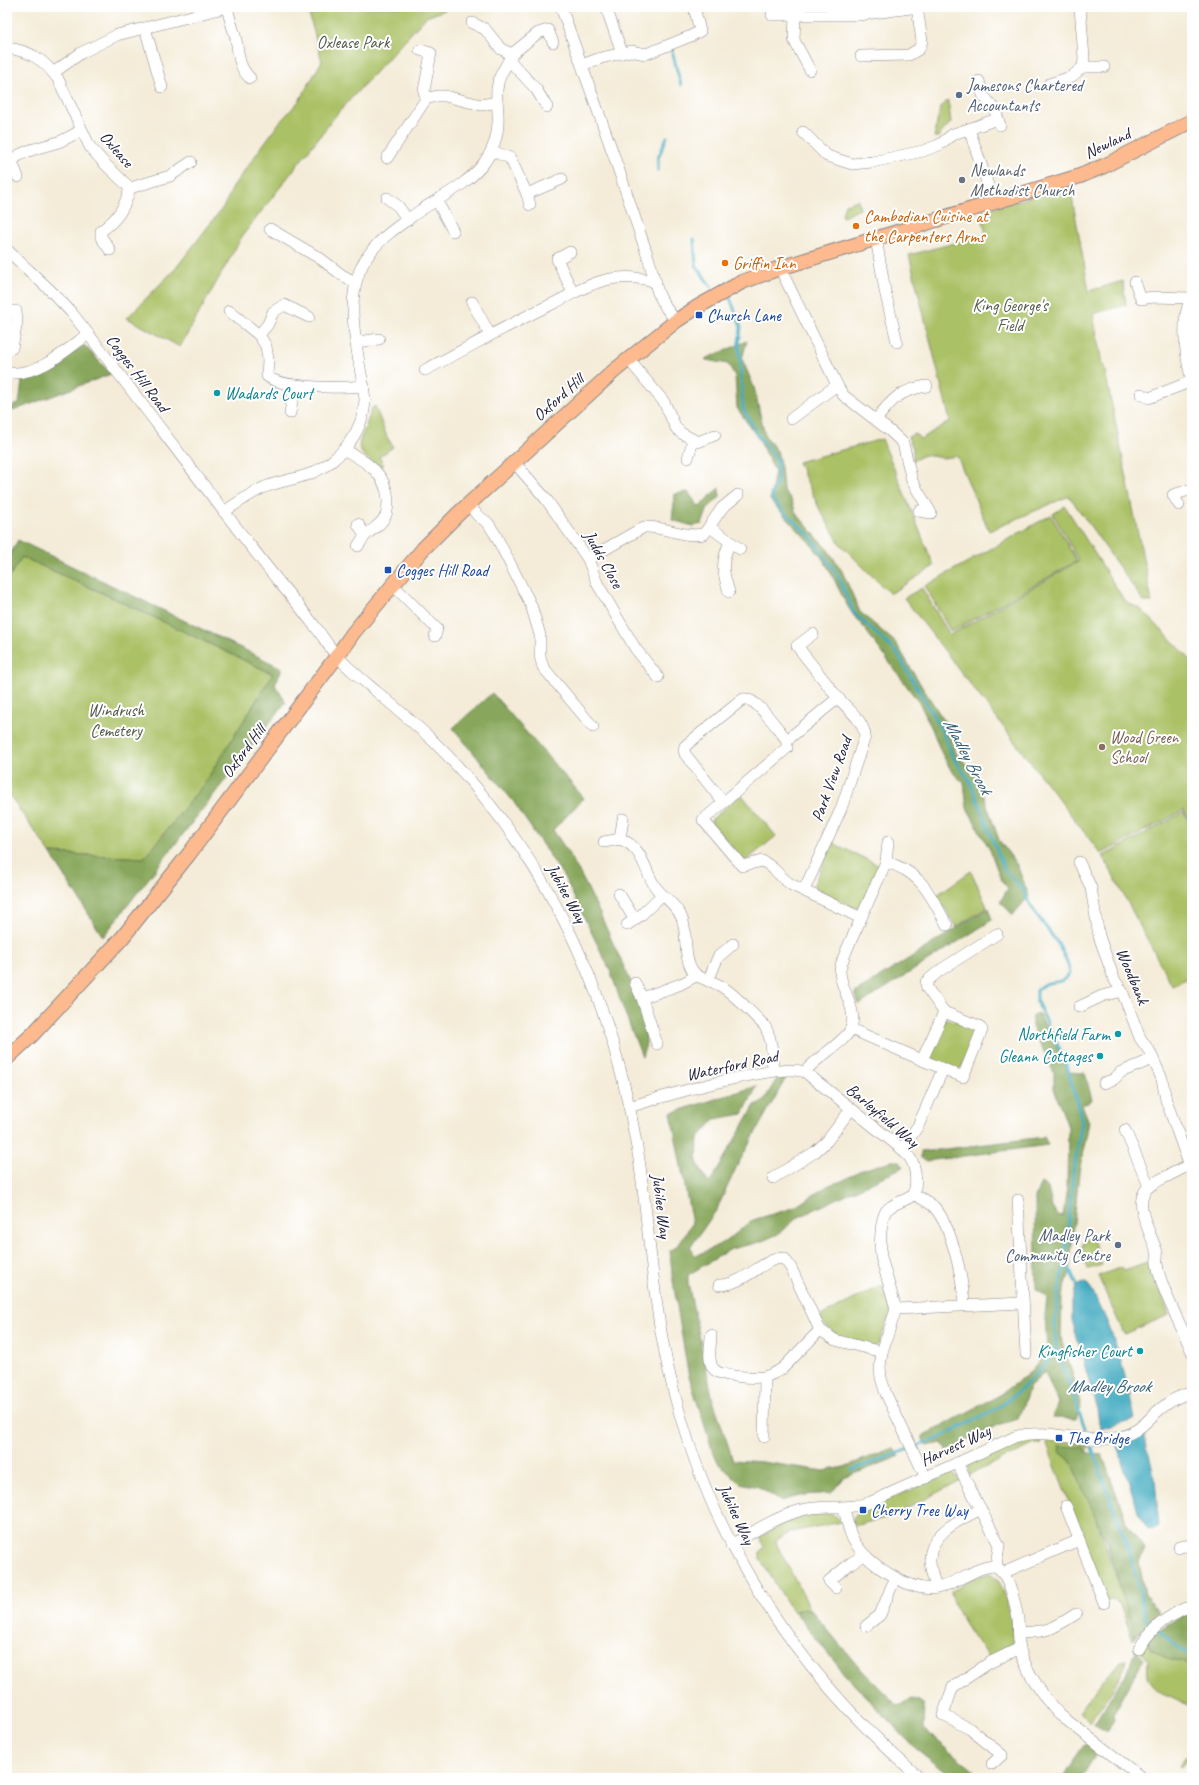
<svg xmlns="http://www.w3.org/2000/svg" width="1199" height="1785" font-family="Caveat,sans-serif">
	<style>
		.green { fill: #abc166; stroke: #667250 }
		.forest { fill: #88a75b; stroke: #55644b }
		.water { fill: #40aac0; stroke: #31667e }
		.lines { fill: none; stroke-linecap: round; stroke-linejoin: round }
		.stream { stroke: #40aac0; stroke-width: 3 }
		.minor-casing { stroke: #8b878a; stroke-width: 12 }
		.major-casing { stroke: #8b878a; stroke-width: 16 }
		.minor { stroke: #fff; stroke-width: 11 }
		.major { stroke: #fcba8e; stroke-width: 14 }
		.service-dot { fill: #5c6f8a; stroke: #fff; stroke-width: 1.5 }
		.worship-dot { fill: #6b7280; stroke: #fff; stroke-width: 1.5 }
		.food-dot { fill: #e8710a; stroke: #fff; stroke-width: 1.5 }
		.transit-dot { fill: #1a4fb4; stroke: #fff; stroke-width: 1.5 }
		.culture-dot { fill: #0f9aa8; stroke: #fff; stroke-width: 1.5 }
		.education-dot { fill: #8d6e63; stroke: #fff; stroke-width: 1.5 }
		.labels { text-anchor: middle; stroke-width: 4; stroke-linejoin: round; paint-order: stroke }
		.park-label { font-size: 17px; fill: #525a4a; stroke: #fff }
		.service-label { font-size: 17px; fill: #4e5e75; stroke: #fff; text-anchor: start }
		.street-label { font-size: 17px; fill: #22223b; stroke: #fff }
		.worship-label { font-size: 17px; fill: #5b616d; stroke: #fff; text-anchor: start }
		.food-label { font-size: 17px; fill: #c56008; stroke: #fff; text-anchor: start }
		.transit-label { font-size: 17px; fill: #164399; stroke: #fff; text-anchor: start }
		.culture-label { font-size: 17px; fill: #0d838f; stroke: #fff; text-anchor: end }
		.education-label { font-size: 17px; fill: #785e54; stroke: #fff; text-anchor: start }
		.water-label { font-size: 18px; font-style: italic; fill: #305f77; stroke: #fff }
	</style>
	<rect width="100%" height="100%" fill="#fff"/>
	<filter id="ink" filterUnits="userSpaceOnUse"><feTurbulence type="fractalNoise" baseFrequency=".025" numOctaves="2"/><feDisplacementMap in="SourceGraphic" scale="8" xChannelSelector="R" yChannelSelector="G"/><feConvolveMatrix kernelMatrix="1 2 1 2 8 2 1 2 1" color-interpolation-filters="sRGB"/></filter>
	<filter id="wash" filterUnits="userSpaceOnUse"><feTurbulence type="fractalNoise" baseFrequency=".012" numOctaves="4" result="noise"/><feDisplacementMap in="SourceGraphic" scale="16" xChannelSelector="R" yChannelSelector="G"/><feGaussianBlur stdDeviation="0.9" result="paint"/><feColorMatrix in="noise" values="0 0 0 0 0 0 0 0 0 0 0 0 0 0 0 0 0 1.4 0 .05"/><feComposite in="paint" operator="in"/></filter>
	<g filter="url(#wash)">
		<rect width="100%" height="100%" fill="#f4ecd8"/>
		<g class="green">
			<path d="M307,7H448L445,10L426,17L337,114L243,235L180,347L127,318L176,268L224,206L234,185L279,123L299,101L322,61Z"/>
			<path d="M948,100L951,122L938,137H934L940,108Z"/>
			<path d="M1070,186L1089,291L1123,281L1126,305L1093,314L1102,364L1104,366L1152,602H1144L1069,496L989,531L957,456L943,458L924,455L913,461V448L908,437L915,434L921,439L950,421L909,255L986,235L981,211Z"/>
			<path d="M858,200L860,209L843,217L842,214L845,204Z"/>
			<path d="M375,406L387,437L393,447L379,457L384,465C379,468 377,466 373,463C354,449 358,445 366,426C368,420 370,414 372,408Z"/>
			<path d="M882,439L934,566L890,594L840,544L820,510L798,462Z"/>
			<path d="M1065,506L1124,600L1143,611L1192,661V824L1184,810L1101,854L904,598L922,588L950,635L1079,561L1053,514Z"/>
			<path d="M1051,515L1077,561L951,632L925,586Z"/>
			<path d="M11,552L111,597L273,674L204,784L144,858L50,853L7,792V560Z"/>
			<path d="M741,794L776,836L747,860L744,861L711,822L712,819Z"/>
			<path d="M1184,812L1192,828V976L1172,986L1103,856Z"/>
			<path d="M833,843L880,866L861,906L855,908L814,888V884Z"/>
			<path d="M971,871L987,907L956,927L937,895Z"/>
			<path d="M946,1018L975,1028L978,1032L962,1067L957,1070L928,1058Z"/>
			<path d="M1092,1236L1102,1265L1088,1269L1079,1257L1084,1240Z"/>
			<path d="M1150,1261L1169,1315L1124,1334L1098,1276L1122,1267L1124,1270Z"/>
			<path d="M883,1285L892,1308L879,1344L874,1347C850,1340 834,1339 818,1317Z"/>
			<path d="M1031,1437L1042,1438L1041,1444H1035L969,1475V1464L1008,1443Z"/>
			<path d="M1048,1440L1090,1444V1446L1087,1449V1453H1061L1070,1460L1089,1499L1128,1610L1135,1638L1133,1640L1120,1604L1113,1600L1107,1602L1047,1445Z"/>
			<path d="M951,1473L961,1480L893,1516L853,1526V1518L858,1512Z"/>
			<path d="M823,1513H832L841,1522L791,1532L776,1540L777,1545L811,1610L803,1608L793,1612L760,1559V1552L764,1547L760,1537L789,1520L802,1515Z"/>
			<path d="M989,1573C1006,1577 1013,1629 1014,1644L1013,1646L989,1658C977,1642 952,1609 951,1591L971,1579Z"/>
			<path d="M1192,1610V1707C1178,1700 1152,1693 1148,1676C1147,1671 1148,1665 1148,1660L1140,1651L1144,1639Z"/>
			<path d="M1127,1660L1113,1689L1090,1723L1079,1712L1108,1673L1121,1661Z"/>
			<path d="M1192,1751V1764L1186,1760L1182,1767L1180,1766L1184,1758Z"/>
		</g>
		<g class="forest">
			<path d="M747,341L742,359L754,387L765,436L777,451L781,467L783,490L791,499L796,513L828,550L842,571L860,612L896,643L922,687L947,725L956,753L977,776L999,840L1017,865L1029,896L1013,915L1000,902L1008,888L1001,880L990,850L967,808L964,783L952,772L941,752L932,729L920,704L861,624C842,605 836,576 820,555C805,536 786,518 770,500L775,471L765,453L760,441L737,408L735,376L728,364L706,360L705,359Z"/>
			<path d="M84,345L111,374L7,413V407L19,404L22,381L56,365Z"/>
			<path d="M719,488L720,497L708,508L702,524L693,526L672,520L675,494L688,492L699,507Z"/>
			<path d="M18,540L282,668L275,685L286,702L103,937L50,853L144,858L204,784L273,674L111,597L22,557L7,580V560Z"/>
			<path d="M492,693L584,798L553,830C578,865 595,902 612,941C626,972 646,1007 646,1042C646,1047 643,1052 642,1057L623,1008L610,970L564,877L513,801L453,728Z"/>
			<path d="M988,908L992,920L859,1005L855,993Z"/>
			<path d="M1039,1014L1065,1063L1068,1072L1085,1073L1092,1100L1082,1105L1089,1122L1079,1172L1069,1275L1062,1296L1061,1338L1076,1385L1081,1407L1076,1419L1052,1418L1058,1403L1045,1372L1030,1386L1018,1419L1000,1424L947,1451L942,1443L926,1446L922,1436L1000,1395L1027,1375L1047,1352L1045,1315L1047,1298L1036,1288L1035,1197L1041,1183L1048,1188L1052,1206L1057,1215L1063,1216L1067,1187L1068,1127L1054,1089V1073L1032,1027V1016Z"/>
			<path d="M779,1075L787,1076L737,1166L717,1209L690,1248L696,1256L726,1241L753,1220L793,1208L829,1185L842,1181L859,1171L891,1161H900L903,1167L797,1218L778,1234L760,1242L731,1249L688,1275V1283L713,1400L733,1460L762,1462L824,1471L844,1467L893,1448L900,1456L844,1478L831,1493L804,1495L780,1501L759,1487L740,1483L719,1464L712,1449L688,1373L672,1275L670,1250L676,1247L692,1224L671,1113L757,1086L743,1114L715,1119L698,1138L697,1162L709,1184L755,1105L763,1102Z"/>
			<path d="M1044,1137L1048,1145L926,1161L921,1158V1152Z"/>
			<path d="M1059,1446L1084,1447L1087,1453L1102,1454L1128,1526L1145,1549L1139,1562L1145,1595L1159,1612L1135,1638L1107,1543L1070,1460L1061,1453Z"/>
			<path d="M803,1608L811,1610L856,1664L898,1706C909,1700 913,1695 924,1705L923,1729L983,1778H954L914,1747L845,1675L795,1612Z"/>
			<path d="M1185,1613L1192,1619V1666C1185,1661 1178,1661 1170,1659C1163,1657 1156,1653 1150,1649L1148,1642L1151,1635Z"/>
			<path d="M1136,1651L1144,1659L1113,1715L1114,1720L1106,1732L1095,1724L1132,1662Z"/>
			<path d="M1087,1741L1098,1751L1081,1778H1063L1068,1768Z"/>
		</g>
		<g class="water">
			<path d="M1087,1283C1113,1324 1125,1372 1135,1419L1100,1429L1097,1410L1072,1320V1301L1077,1284Z"/>
			<path d="M1144,1434L1155,1479L1159,1527L1154,1530L1148,1529L1140,1517L1116,1443L1129,1440Z"/>
		</g>
		<g class="lines">
			<g class="stream">
				<path d="M671,47L681,85"/>
				<path d="M658,170V158L667,137"/>
				<path d="M694,239L696,265L711,287"/>
				<path d="M730,298L741,327L739,343L743,409L758,435L777,460V483L771,494L774,502L810,536L837,574L854,613L897,653L941,729L953,757L970,781L1005,871L1021,887L1034,911L1059,945L1068,964L1070,974C1059,985 1057,980 1045,984C1042,985 1039,988 1037,989V1002L1066,1062L1082,1122L1073,1174L1065,1262L1077,1284"/>
				<path d="M1056,1348L1085,1428"/>
				<path d="M1091,1445L1132,1559L1146,1620L1150,1623"/>
				<path d="M852,1470L939,1438L999,1407L1019,1391L1046,1364L1056,1348L1055,1326L1058,1295L1065,1262"/>
				<path d="M1157,1629L1181,1650L1192,1655"/>
			</g>
		</g>
	</g>
	<g filter="url(#ink)">
		<g class="lines">
			<g class="minor-casing">
				<g id="minor">
					<path d="M561,7L614,156L649,260L658,293L666,308L676,321"/>
					<path d="M607,10L622,53"/>
					<path d="M772,15H859L918,7"/>
					<path d="M795,15L794,40L810,70"/>
					<path d="M145,28L162,87"/>
					<path d="M7,48C31,51 44,60 58,79L90,147L105,164L130,188L170,176L191,162"/>
					<path d="M420,50L431,53L424,91L426,99"/>
					<path d="M512,54L538,33L548,30L553,42"/>
					<path d="M861,56L909,55L919,49L922,41L917,7"/>
					<path d="M509,60L536,89L547,107"/>
					<path d="M582,65L601,58L631,51L646,54L691,36L700,31L694,7"/>
					<path d="M1083,67H1104"/>
					<path d="M53,73L81,53L117,35L227,7C229,17 232,26 235,35C239,51 237,66 250,78"/>
					<path d="M979,81L983,95L995,110L1000,125"/>
					<path d="M1049,84L1071,77L1083,67L1084,58L1080,7"/>
					<path d="M969,129L997,119"/>
					<path d="M803,132L827,156L852,164L872,162L923,151L939,145L953,134L969,129L994,203"/>
					<path d="M492,151L510,158L527,194L562,179"/>
					<path d="M387,158L426,99L437,96H445L481,105L497,102"/>
					<path d="M18,177L12,162C18,150 49,146 61,141C68,138 75,134 81,130"/>
					<path d="M527,194L530,205"/>
					<path d="M387,198L398,206L408,220"/>
					<path d="M437,201L453,231"/>
					<path d="M270,229L321,259L342,275L355,282"/>
					<path d="M876,238L885,291L897,342"/>
					<path d="M7,250L51,291L71,312C141,401 208,493 279,582C292,597 305,613 317,629C324,638 330,649 338,657C350,670 364,681 377,692C395,707 413,722 430,738C482,788 526,849 560,913C600,988 624,1069 638,1153C648,1216 651,1280 663,1343C696,1519 786,1663 920,1778"/>
					<path d="M110,250L101,237V231C118,219 125,207 130,188"/>
					<path d="M570,252L557,259L573,293"/>
					<path d="M780,268L837,385L843,395L890,431L903,443L912,481L931,513L919,511"/>
					<path d="M1135,282L1141,299L1153,297L1191,298"/>
					<path d="M1192,297C1180,317 1185,357 1192,380"/>
					<path d="M472,302L490,335"/>
					<path d="M7,311H16L17,321L12,348"/>
					<path d="M229,311L259,335"/>
					<path d="M309,317L284,305L273,312L268,324L259,335L266,346L268,360L267,376C281,389 343,388 364,386"/>
					<path d="M357,342L379,339"/>
					<path d="M629,360L664,402L676,428L681,433L698,442L715,435"/>
					<path d="M425,370C468,348 509,324 552,304C569,296 584,286 602,281C620,276 639,277 656,282"/>
					<path d="M7,373C39,376 64,352 88,334"/>
					<path d="M1141,394L1149,398L1192,381"/>
					<path d="M290,413L295,385"/>
					<path d="M791,419L837,385"/>
					<path d="M876,420C892,399 900,390 927,386"/>
					<path d="M344,449C365,462 385,471 388,499C388,505 388,512 385,517C380,526 372,529 365,536C362,539 360,543 358,546"/>
					<path d="M688,458L693,440"/>
					<path d="M514,462L546,499L588,559L597,583L635,648L658,677"/>
					<path d="M469,504L477,515L488,523L495,534L531,605L540,635V656L543,667L593,727"/>
					<path d="M1179,505L1173,495L1192,489"/>
					<path d="M224,512C237,503 251,493 265,487C281,481 297,479 312,473C340,461 364,431 365,400C360,354 338,294 370,253C383,235 403,223 421,210C444,195 467,185 484,163C494,149 499,132 498,115C498,106 496,98 497,90C498,74 506,68 512,54L501,49L485,29L472,23"/>
					<path d="M358,524L365,535"/>
					<path d="M710,527L740,549"/>
					<path d="M588,559L644,527C665,526 682,538 704,534L722,508L738,495"/>
					<path d="M393,585L437,629L435,636"/>
					<path d="M729,592C722,570 721,562 730,542"/>
					<path d="M813,634L797,646L838,698"/>
					<path d="M723,802L685,754L684,750L685,746L743,699C756,696 778,730 787,740"/>
					<path d="M623,819L620,839C645,848 643,871 657,889C665,898 676,905 681,916C689,933 682,953 692,970C698,980 711,980 721,986C737,996 750,1012 764,1025C773,1039 772,1055 773,1071"/>
					<path d="M604,842L620,839"/>
					<path d="M886,862C922,872 930,895 947,925"/>
					<path d="M1079,862L1091,888L1099,936L1114,979L1122,991L1140,1038L1150,1052L1162,1079L1166,1100L1189,1164C1178,1173 1151,1181 1145,1191C1134,1206 1152,1236 1157,1252C1158,1256 1156,1260 1157,1264C1161,1290 1182,1326 1192,1352"/>
					<path d="M619,894L635,920"/>
					<path d="M861,918L886,862L888,842"/>
					<path d="M627,925L641,915L662,895"/>
					<path d="M708,981L718,957L733,944"/>
					<path d="M635,983L642,998L657,1044"/>
					<path d="M642,998L681,984L696,976"/>
					<path d="M1079,1007L1102,996L1122,991"/>
					<path d="M851,1029L922,1060L944,1012L927,988L926,982L939,971L997,934"/>
					<path d="M922,1060L963,1077L982,1030L979,1026L944,1012"/>
					<path d="M805,1072L902,1149C904,1152 908,1155 910,1158C916,1166 919,1190 910,1197C903,1202 892,1203 886,1211C880,1220 880,1246 881,1257L896,1309L882,1352L880,1367L881,1378L886,1394L926,1478"/>
					<path d="M1104,1083L1114,1079L1121,1072L1153,1059"/>
					<path d="M629,1107C661,1097 778,1062 805,1072C815,1058 847,1041 851,1028C858,1009 841,991 840,972C840,960 856,931 861,918L792,885C780,878 774,866 762,861L742,866L703,820L787,748V740L838,698C847,708 864,721 865,736L841,809L804,890"/>
					<path d="M1125,1130L1149,1186"/>
					<path d="M902,1149L918,1126L943,1069"/>
					<path d="M773,1178L815,1152L827,1141L851,1109"/>
					<path d="M913,1194C920,1198 928,1201 934,1207C952,1226 963,1279 964,1305"/>
					<path d="M1018,1200L1026,1354"/>
					<path d="M719,1285C745,1285 764,1257 784,1258L791,1268L820,1330L835,1340L882,1352"/>
					<path d="M896,1309L1023,1303"/>
					<path d="M711,1335C711,1345 707,1360 713,1368C718,1377 753,1378 763,1377C771,1376 777,1372 783,1368L820,1330"/>
					<path d="M764,1437L765,1377"/>
					<path d="M957,1463L999,1545L996,1566"/>
					<path d="M1066,1506L1104,1603"/>
					<path d="M844,1508C847,1520 848,1532 855,1543C869,1564 910,1593 937,1588C957,1584 975,1566 996,1566C1010,1576 1015,1603 1018,1619C1019,1629 1018,1640 1020,1650C1026,1671 1045,1700 1060,1715L1142,1778"/>
					<path d="M731,1545C755,1531 780,1514 807,1509C829,1505 850,1510 871,1502L1017,1436C1049,1428 1082,1444 1115,1438C1144,1433 1148,1415 1170,1402C1176,1397 1185,1395 1192,1392"/>
					<path d="M1179,1547L1192,1545"/>
					<path d="M1003,1573L1079,1540"/>
					<path d="M836,1588L829,1581L851,1563L864,1555"/>
					<path d="M936,1588C934,1579 929,1567 930,1558C932,1531 960,1520 981,1509"/>
					<path d="M866,1626L880,1615L895,1578"/>
					<path d="M1019,1633C1047,1632 1053,1629 1076,1614"/>
					<path d="M1139,1649C1149,1630 1164,1619 1183,1609L1186,1608L1192,1610"/>
					<path d="M992,1764L1002,1755L970,1729L943,1715L953,1687L989,1663L1020,1648"/>
				</g>
			</g>
			<g class="major-casing">
				<path id="major" d="M7,1058L32,1035L122,938L189,854L337,656L353,633L423,549L458,514L614,371L676,321L699,306L742,282L780,268L1080,176L1104,166L1192,121"/>
			</g>
			<use href="#minor" class="minor"/>
			<use href="#major" class="major"/>
		</g>
	</g>
	<g class="service-dot">
		<circle cx="959" cy="95" r="4"/>
		<circle cx="1118" cy="1245" r="4"/>
	</g>
	<circle class="worship-dot" cx="962" cy="180" r="4"/>
	<g class="food-dot">
		<circle cx="856" cy="226" r="4"/>
		<circle cx="725" cy="263" r="4"/>
	</g>
	<g class="transit-dot">
		<rect x="695" y="311" width="8" height="8" rx="2"/>
		<rect x="384" y="566" width="8" height="8" rx="2"/>
		<rect x="1055" y="1434" width="8" height="8" rx="2"/>
		<rect x="859" y="1506" width="8" height="8" rx="2"/>
	</g>
	<g class="culture-dot">
		<circle cx="217" cy="393" r="4"/>
		<circle cx="1118" cy="1034" r="4"/>
		<circle cx="1100" cy="1056" r="4"/>
		<circle cx="1140" cy="1351" r="4"/>
	</g>
	<circle class="education-dot" cx="1102" cy="747" r="4"/>
	<g class="labels">
		<g class="park-label">
			<text x="353" y="48">Oxlease Park</text>
			<text x="1010" y="311">King George's<tspan x="1010" dy="20">Field</tspan></text>
			<text x="116" y="716">Windrush<tspan x="116" dy="20">Cemetery</tspan></text>
		</g>
		<g class="service-label">
			<text x="967" y="91">Jamesons Chartered<tspan x="967" dy="20">Accountants</tspan></text>
			<text x="1110" y="1241" text-anchor="end">Madley Park<tspan x="1110" dy="20">Community Centre</tspan></text>
		</g>
		<g class="street-label">
			<text transform="translate(1107 143) rotate(-26)" y="6">Newland</text>
			<text transform="translate(117 149) rotate(49)" y="6">Oxlease</text>
			<text transform="translate(138 373) rotate(53)" y="6">Cogges Hill Road</text>
			<text transform="translate(558 397) rotate(-42)" y="6">Oxford Hill</text>
			<text transform="translate(604 559) rotate(61)" y="6">Judds Close</text>
			<text transform="translate(243 751) rotate(-53)" y="6">Oxford Hill</text>
			<text transform="translate(831 779) rotate(-70)" y="6">Park View Road</text>
			<text transform="translate(567 893) rotate(61)" y="6">Jubilee Way</text>
			<text transform="translate(1133 976) rotate(67)" y="6">Woodbank</text>
			<text transform="translate(732 1065) rotate(-12)" y="6">Waterford Road</text>
			<text transform="translate(883 1115) rotate(40)" y="6">Barleyfield Way</text>
			<text transform="translate(662 1206) rotate(83)" y="6">Jubilee Way</text>
			<text transform="translate(955 1445) rotate(-25)" y="6">Harvest Way</text>
			<text transform="translate(737 1514) rotate(65)" y="6">Jubilee Way</text>
		</g>
		<g class="worship-label">
			<text x="970" y="176">Newlands<tspan x="970" dy="20">Methodist Church</tspan></text>
		</g>
		<g class="food-label">
			<text x="864" y="222">Cambodian Cuisine at<tspan x="864" dy="20">the Carpenters Arms</tspan></text>
			<text x="733" y="269">Griffin Inn</text>
		</g>
		<g class="transit-label">
			<text x="707" y="321">Church Lane</text>
			<text x="396" y="576">Cogges Hill Road</text>
			<text x="1067" y="1444">The Bridge</text>
			<text x="871" y="1516">Cherry Tree Way</text>
		</g>
		<g class="culture-label">
			<text x="225" y="399" text-anchor="start">Wadards Court</text>
			<text x="1110" y="1040">Northfield Farm</text>
			<text x="1092" y="1062">Gleann Cottages</text>
			<text x="1132" y="1357">Kingfisher Court</text>
		</g>
		<g class="education-label">
			<text x="1110" y="743">Wood Green<tspan x="1110" dy="20">School</tspan></text>
		</g>
		<g class="water-label">
			<text transform="translate(968 756) rotate(62)" y="6">Madley Brook</text>
			<text x="1109" y="1392">Madley Brook</text>
		</g>
	</g>
	<rect width="1199" height="1785" fill="none" stroke="#fff" stroke-width="24"/>
</svg>
